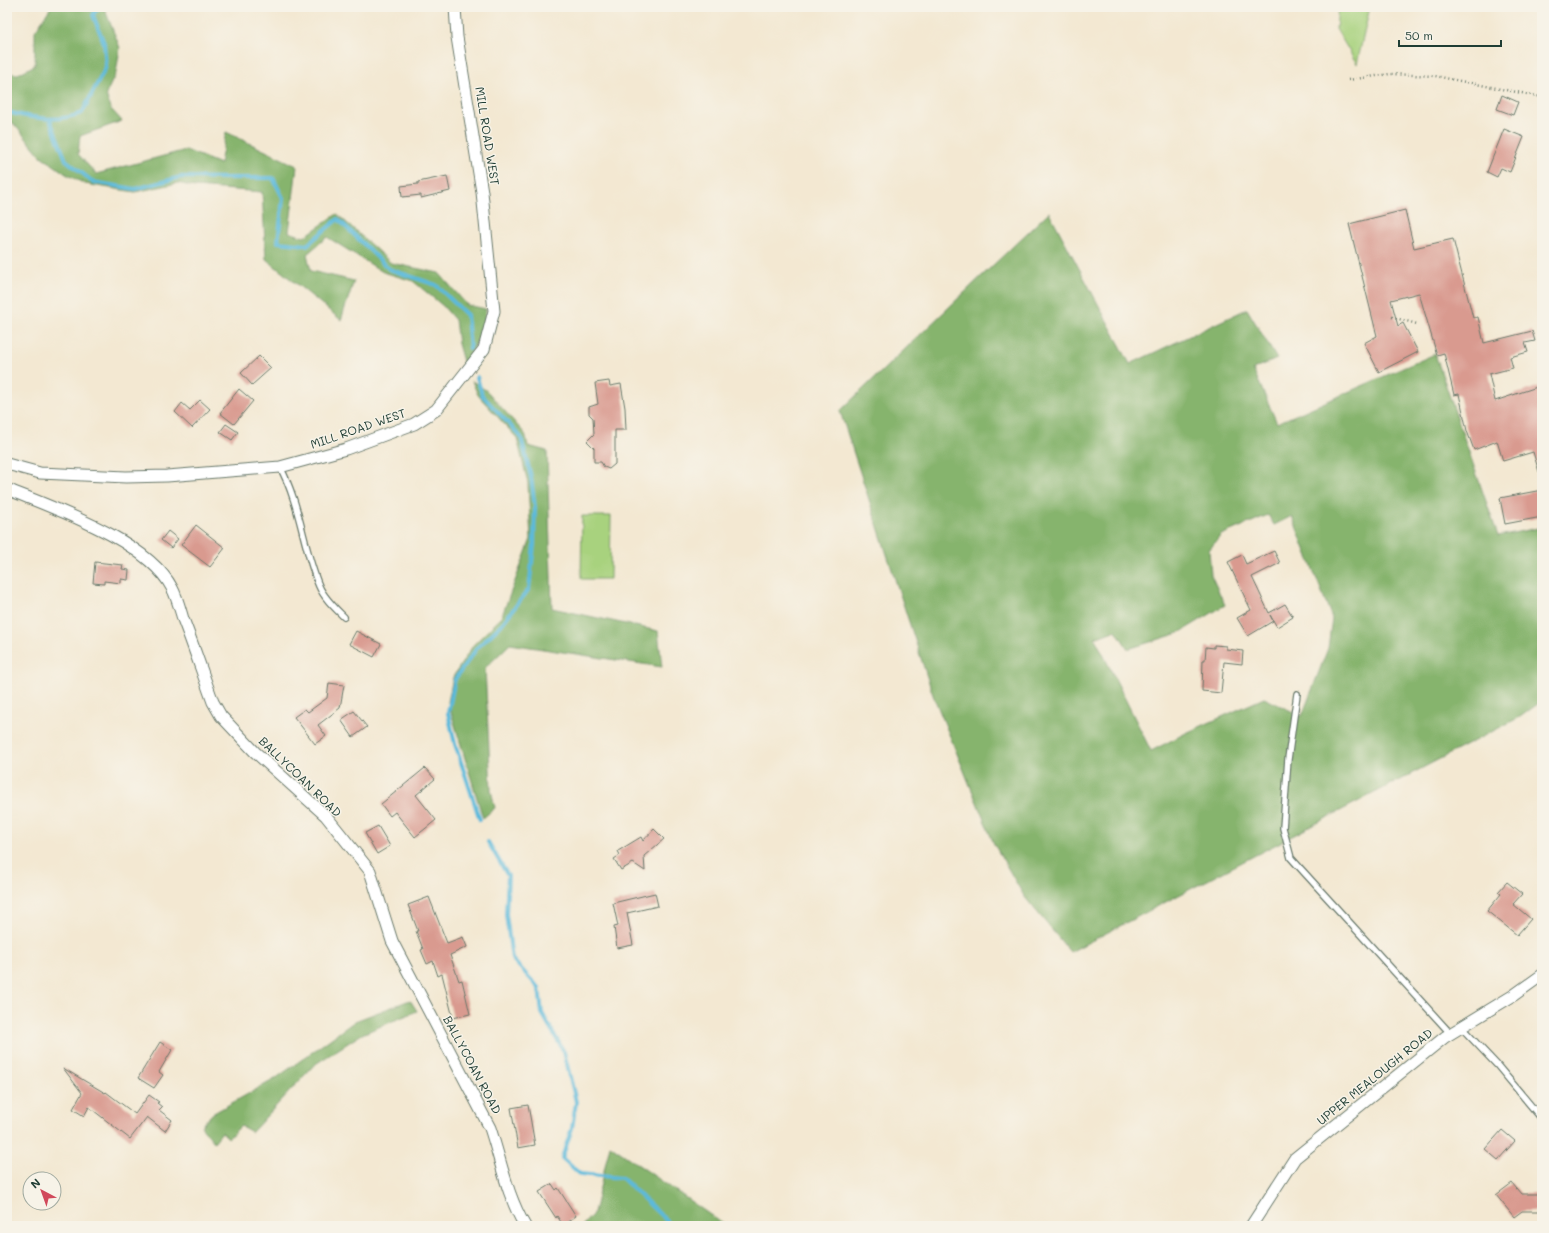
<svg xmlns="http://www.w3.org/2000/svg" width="1549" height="1233" font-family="Mali,sans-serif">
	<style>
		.green { fill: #a8d27e; stroke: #648859 }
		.forest { fill: #86b46d; stroke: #527850; fill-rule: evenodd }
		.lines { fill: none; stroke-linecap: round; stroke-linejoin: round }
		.stream { stroke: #5cbadb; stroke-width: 4 }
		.building { fill: #d99a8f }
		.lane-casing { stroke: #69796b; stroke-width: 8 }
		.street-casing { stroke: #69796b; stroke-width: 13 }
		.path { stroke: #69796b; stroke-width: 2.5; stroke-dasharray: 1 3; stroke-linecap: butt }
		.lane { stroke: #fff; stroke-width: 5.5 }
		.street { stroke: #fff; stroke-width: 11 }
		.labels { text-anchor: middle; stroke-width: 3; stroke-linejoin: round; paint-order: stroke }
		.street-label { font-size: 12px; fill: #1f3d34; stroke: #f7f3e8 }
	</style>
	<rect width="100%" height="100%" fill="#f7f3e8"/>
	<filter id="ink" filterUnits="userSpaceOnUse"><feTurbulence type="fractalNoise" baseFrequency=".025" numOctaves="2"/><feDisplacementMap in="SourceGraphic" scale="8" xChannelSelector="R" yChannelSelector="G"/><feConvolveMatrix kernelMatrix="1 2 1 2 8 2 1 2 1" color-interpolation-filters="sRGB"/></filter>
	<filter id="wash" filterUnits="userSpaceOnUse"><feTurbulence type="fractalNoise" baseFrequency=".012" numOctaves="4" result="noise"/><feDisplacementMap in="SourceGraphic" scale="16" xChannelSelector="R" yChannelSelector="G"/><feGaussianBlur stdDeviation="0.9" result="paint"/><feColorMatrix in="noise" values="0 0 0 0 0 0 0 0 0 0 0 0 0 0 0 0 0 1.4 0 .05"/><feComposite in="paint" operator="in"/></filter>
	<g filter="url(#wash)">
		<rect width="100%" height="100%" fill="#f3e8d2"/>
		<g class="green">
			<path d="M1338,7H1370L1357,64L1336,29Z"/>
			<path d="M582,516H611L610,579H581Z"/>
		</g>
		<g class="forest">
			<path d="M51,7H110L105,10L120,48L116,73L106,94L110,108L122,121L80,136L78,154L96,174L186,150L220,164L226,132L297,166L289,232L304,237L337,214L391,263L439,273L467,305L486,309C485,330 475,347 464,365L458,344L455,320L443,306L413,281L383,272L327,237L307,254L311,271L354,281L341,320L266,259L262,192L195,187L178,183L135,192L85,184L66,174L41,156L13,123L7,121V73L18,74L35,65V31Z"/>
			<path d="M1049,212L1130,364L1247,309L1277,359L1253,369L1277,423L1435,354L1498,536L1538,528L1542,529V701L1520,717L1070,952L1024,896L994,844L933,695L840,411ZM1268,515L1274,525L1292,516L1332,618L1328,648L1302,716L1264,698L1186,733L1151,751L1095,638L1116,630L1128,649L1179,633L1225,605L1211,575L1209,550L1221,535Z"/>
			<path d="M472,381L487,391L525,434L528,446L547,451L552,608L658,631L662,667L510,644L485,668L491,790L495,808L483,818L448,702L453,677L474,644L501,618L531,539L528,483L517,438L478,395Z"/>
			<path d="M410,1000L417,1011L362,1034L314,1065L252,1132L241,1126L228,1138L222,1132L214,1142L201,1126L212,1114L275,1079L355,1021Z"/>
			<path d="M610,1145L726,1226H582L594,1213Z"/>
		</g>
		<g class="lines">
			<g class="stream">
				<path d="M7,112C33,118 57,123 82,113L106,67L104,43L93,15L97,9L101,7"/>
				<path d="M50,120L66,160L93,182L135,189L181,177L225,178H273L283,198L278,242L307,245L338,219L389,269L436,285L467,315L470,349"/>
				<path d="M477,377L482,395L521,437L531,477L535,507L534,545L529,589L501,625L477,648L455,679L448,713L455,744L480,820"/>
				<path d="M488,842L508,876L506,914L512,959L539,988L542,1013L564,1052L576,1102L572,1128L562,1158L580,1174L622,1178L672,1226"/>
			</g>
		</g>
		<g id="blocks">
			<g class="building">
				<path d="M1502,95L1518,102L1513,115L1497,109Z"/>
				<path d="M1504,129L1524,137L1510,172L1501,168L1497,177L1487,172Z"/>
				<path d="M447,176L450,191L421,198V195L402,197L401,186L418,184V182Z"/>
				<path d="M1405,210L1414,248L1453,239L1473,318L1478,317L1484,343L1532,331L1535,341L1525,343L1528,352L1510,357L1513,368L1489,374L1495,401L1540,386L1542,394V472H1539L1533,452L1503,461L1497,441L1474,450L1467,431L1459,394L1454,395L1444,353L1437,355L1419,293L1391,300L1398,326L1403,323L1418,352L1379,372L1364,343L1377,336L1349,224Z"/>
				<path d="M259,356L271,368L252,385L241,373Z"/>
				<path d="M609,381L610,386L621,384L625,408L626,430H615V464L609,469L604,467L601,462H594V448L587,441L594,434L593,418L589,414V407L598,404L595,383Z"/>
				<path d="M239,389L253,401L234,424L220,413Z"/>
				<path d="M200,400L210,409L192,428L175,412L182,403L190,410Z"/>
				<path d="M226,424L238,432L232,440L220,432Z"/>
				<path d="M1542,490V517L1505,524L1500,498Z"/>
				<path d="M196,525L225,548L210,567L181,545Z"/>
				<path d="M168,531L178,539L171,548L161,540Z"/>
				<path d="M1274,551L1280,563L1252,577L1269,613L1285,604L1293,617L1277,627L1270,615L1273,621L1248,636L1237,618L1251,610L1228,562L1242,555L1246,564Z"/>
				<path d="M95,562L123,565L122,569L129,570L128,580L121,579V583L104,581V584L93,583Z"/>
				<path d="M356,631L381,644L374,657L349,644Z"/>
				<path d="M1214,645L1226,646V649L1243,651L1242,664L1224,662L1221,693L1202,691L1203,660H1205L1206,647L1214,648Z"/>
				<path d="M329,683L344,685L340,708L318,725L326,736L315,744L294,717L305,709L308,712L327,698Z"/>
				<path d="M354,711L367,727L353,737L341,720Z"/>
				<path d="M425,768L435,779L416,795L436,820L415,837L395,812L390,816L381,804Z"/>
				<path d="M378,826L390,846L377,854L365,833Z"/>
				<path d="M654,829L664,839L644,856L645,871L633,863L621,870L614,859L620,855L618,851L641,837L643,841Z"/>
				<path d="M1507,882L1522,894L1513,904L1531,919L1517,935L1487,911L1501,894L1498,892Z"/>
				<path d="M655,893L658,906L627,913L633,945L617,948L614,927L618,926L613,903Z"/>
				<path d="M429,897L447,943L463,937L467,947L450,955L459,981L462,980L470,1014L453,1018L442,974L438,976L433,961L427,964L421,950L423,949L416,931H418L408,905Z"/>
				<path d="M160,1042L172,1050L159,1072L163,1075L154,1088L138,1078Z"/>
				<path d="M63,1068L105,1093L106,1092L135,1114L149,1095L159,1102L157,1103L162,1107L159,1110L172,1120L165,1131L147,1117L130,1139L89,1107L84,1116L73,1109L82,1093Z"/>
				<path d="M528,1105L535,1145L518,1148L511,1108Z"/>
				<path d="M1502,1130L1515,1141L1498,1160L1485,1149Z"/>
				<path d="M1512,1183L1521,1194H1542V1211H1522L1514,1217L1496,1195Z"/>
				<path d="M552,1184L556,1190L558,1188L576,1216L563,1225L557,1216L556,1218L539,1192Z"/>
			</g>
		</g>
	</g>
	<g filter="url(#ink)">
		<use href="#blocks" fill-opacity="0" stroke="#69796b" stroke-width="1"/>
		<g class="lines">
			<g class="lane-casing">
				<g id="lane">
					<path d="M280,467C300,503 303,548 319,586C324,598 335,608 344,617"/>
					<path d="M1297,694L1288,759L1283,828L1291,858L1450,1033"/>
					<path d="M1461,1027L1497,1065L1542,1119"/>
				</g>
			</g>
			<g class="street-casing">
				<g id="street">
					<path d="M7,464L40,473L126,477L167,476L280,467L346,449L414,424L436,410L484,349L494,311L482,192L457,37L455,7"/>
					<path d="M7,489C55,509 147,540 172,588C177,597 180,609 183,619C194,647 203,675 213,702L221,716L255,752L326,816L370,871L392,941L490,1128C501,1161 507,1196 525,1226"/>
					<path d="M1251,1226L1295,1158L1445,1037L1514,995L1542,975"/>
				</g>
			</g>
			<g class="path">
				<path d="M1348,80L1390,74L1435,76L1542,97"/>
				<path d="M1392,317L1417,324"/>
			</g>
			<use href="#lane" class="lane"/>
			<use href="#street" class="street"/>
		</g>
	</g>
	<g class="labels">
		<g class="street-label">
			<text transform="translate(487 136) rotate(81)" y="4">MILL ROAD WEST</text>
			<text transform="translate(358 429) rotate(-19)" y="4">MILL ROAD WEST</text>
			<text transform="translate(300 777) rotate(44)" y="4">BALLYCOAN ROAD</text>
			<text transform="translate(472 1065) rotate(62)" y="4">BALLYCOAN ROAD</text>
			<text transform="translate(1375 1077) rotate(-39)" y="4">UPPER MEALOUGH ROAD</text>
		</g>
	</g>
	<rect width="1549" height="1233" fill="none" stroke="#f7f3e8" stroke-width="24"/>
	<g transform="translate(42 1191) rotate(319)"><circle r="19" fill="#f7f3e8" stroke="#a1aaa0"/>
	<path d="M0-3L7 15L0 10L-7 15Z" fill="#d1495b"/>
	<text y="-6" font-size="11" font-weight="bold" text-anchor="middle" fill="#1f3d34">N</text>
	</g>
	<path d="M1399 40v6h102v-6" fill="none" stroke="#1f3d34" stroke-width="2"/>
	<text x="1405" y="40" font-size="12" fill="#1f3d34" stroke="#f7f3e8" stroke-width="3" paint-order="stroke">50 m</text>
</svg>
